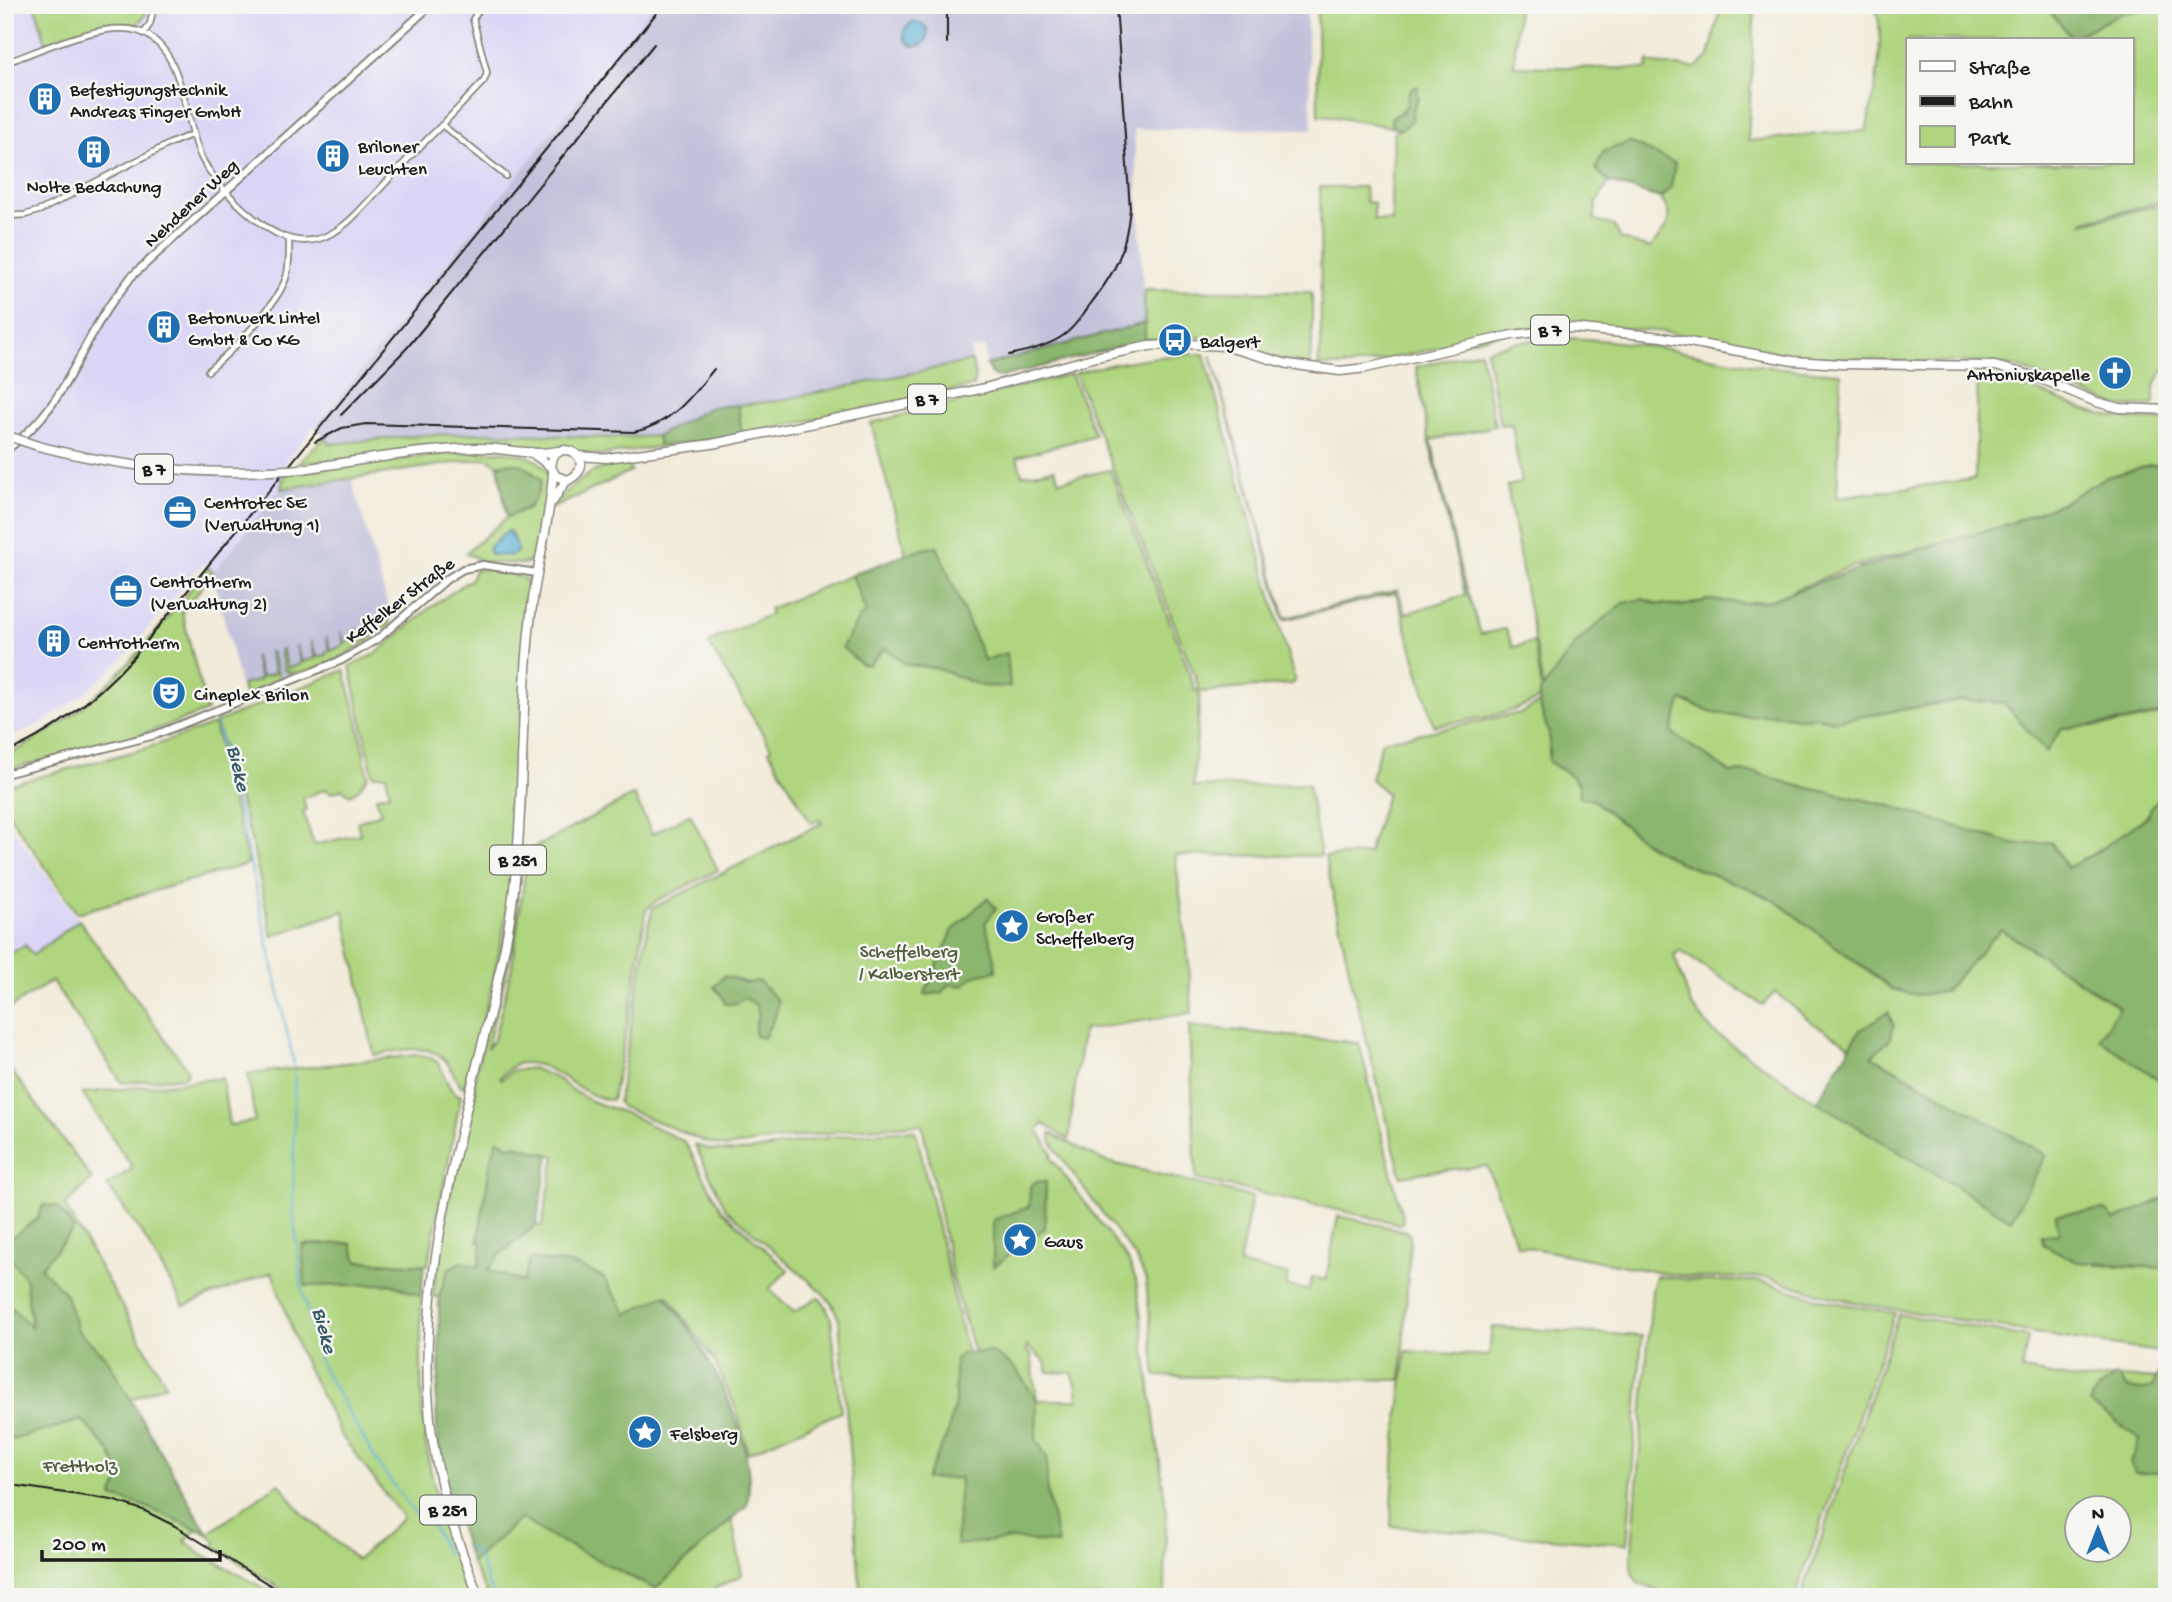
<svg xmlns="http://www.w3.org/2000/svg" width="2172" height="1602" font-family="'Gochi Hand',sans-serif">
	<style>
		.built { fill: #dcd6f6 }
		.industrial { fill: #c2c2dc }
		.green { fill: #afd57f; stroke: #66784e; stroke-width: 2; fill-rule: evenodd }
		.forest { fill: #8bb66e; stroke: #546945; stroke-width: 2 }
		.water { fill: #5ab1d7; stroke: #3b667a; stroke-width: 2 }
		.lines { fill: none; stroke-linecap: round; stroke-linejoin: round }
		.stream { stroke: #5ab1d7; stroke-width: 2 }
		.minor-casing { stroke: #87847a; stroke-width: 8 }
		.tertiary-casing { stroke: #87847a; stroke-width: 10 }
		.primary-casing { stroke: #87847a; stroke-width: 11 }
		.minor { stroke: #fff; stroke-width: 4.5 }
		.tertiary { stroke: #fff; stroke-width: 6 }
		.primary { stroke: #fff; stroke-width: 8 }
		.rail { stroke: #1c1c1c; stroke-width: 2 }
		.primary-bridge-casing { stroke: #87847a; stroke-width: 11; stroke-linecap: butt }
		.primary-bridge { stroke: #fff; stroke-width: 8 }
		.labels { text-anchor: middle; stroke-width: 5; stroke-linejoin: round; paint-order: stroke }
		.shield { fill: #f6f6f2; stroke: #5d5d5c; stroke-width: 2 }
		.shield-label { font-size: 18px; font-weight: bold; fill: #1c1c1c }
		.poi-label { font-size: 19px; fill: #1c1c1c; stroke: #f6f6f2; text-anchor: start }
		.street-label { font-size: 19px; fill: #1c1c1c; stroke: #f6f6f2 }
		.park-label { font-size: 19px; fill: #4f5d3f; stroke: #f6f6f2 }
		.water-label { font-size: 21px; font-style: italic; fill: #355867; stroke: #f6f6f2 }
	</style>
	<rect width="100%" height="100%" fill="#f6f6f2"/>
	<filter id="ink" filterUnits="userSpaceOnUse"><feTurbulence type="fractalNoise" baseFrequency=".0143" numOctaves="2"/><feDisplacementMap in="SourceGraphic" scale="14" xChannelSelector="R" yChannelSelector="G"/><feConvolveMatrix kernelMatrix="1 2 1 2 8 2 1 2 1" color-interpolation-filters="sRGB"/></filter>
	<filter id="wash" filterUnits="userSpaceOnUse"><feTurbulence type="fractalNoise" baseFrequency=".00686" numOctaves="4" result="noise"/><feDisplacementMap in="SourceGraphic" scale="28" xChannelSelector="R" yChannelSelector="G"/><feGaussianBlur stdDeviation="1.57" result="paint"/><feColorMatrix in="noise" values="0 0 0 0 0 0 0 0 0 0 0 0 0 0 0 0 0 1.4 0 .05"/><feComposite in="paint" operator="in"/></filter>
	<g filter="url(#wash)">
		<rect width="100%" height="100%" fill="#f2ebd9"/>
		<g class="built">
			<path d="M5,5H654L287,460L281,489L213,572L203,563L119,663L83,695L43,722L5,740Z"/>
			<path d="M5,818L79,920L32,955L25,945L5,956Z"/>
		</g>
		<g class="industrial">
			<path d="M654,5H1306L1312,129H1134L1145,323L986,365L985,348H979L971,350L972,361L776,401L711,407L657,436L613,438L494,433L425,435L331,444L315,427Z"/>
			<path d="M352,480L392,620L353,648L291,676L242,694L213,572L281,489Z"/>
		</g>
		<g class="green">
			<path d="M35,5H146V14L137,25L110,23L46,43Z"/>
			<path d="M1317,5H1518L1514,66L1647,69L1648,61L1653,64L1695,68L1709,57L1721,5H1755L1748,141L1829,133L1866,131C1874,95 1887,41 1875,5H2167V200L2084,221L2083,223L2167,203V371H2163L2154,387V405L2120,407L2020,368L1991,363L1897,361L1796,356L1665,332L1578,324L1516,330L1381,361L1352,366H1318L1321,345L1320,187H1365L1366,202L1374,203V220L1392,221L1391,195L1394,133L1402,129L1419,98C1408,104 1402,112 1391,118L1392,127L1324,115L1318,116ZM1908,40H2132V163H1908ZM1596,169L1671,188L1660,198C1678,219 1664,231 1650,248L1621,239L1614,226L1594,219L1597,202L1609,182Z"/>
			<path d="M1144,290L1312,292V346L1309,366L1205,341L1199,337L1145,340Z"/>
			<path d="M1550,338C1616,337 1679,352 1744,363C1776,368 1808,371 1841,373L1837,497L1975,479L1978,376C2017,377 2050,398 2086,410C2112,419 2140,420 2167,421V464L2150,465L2104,478L2062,503L2000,527L1847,568L1771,600L1745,603L1708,600L1683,606L1657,604L1643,599L1543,687L1507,486L1521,483L1512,424L1500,425L1486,350L1513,343Z"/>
			<path d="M1480,351L1495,426L1431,440L1462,576L1481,634L1506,629L1513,647L1534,642L1542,690L1539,693L1541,697C1511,717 1468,719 1434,726L1396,593L1284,620L1211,355L1285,618L1398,590L1405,614L1465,595L1429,440L1416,367Z"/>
			<path d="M1204,354L1295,681L1291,684L1200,692L1193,787L1308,784L1321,856L1175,855L1189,964L1192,1013L1083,1030L1073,1100L1069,1140L1043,1123L1038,1130L1052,1153L1051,1158L1128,1260L1136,1280L1166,1509L1165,1597H861L839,1319L832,1304L822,1292L726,1209L695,1145C736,1161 783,1143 825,1138C854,1134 883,1132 913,1130L916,1132L967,1353H963H974L953,1279L922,1124L855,1129L725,1147L703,1141L622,1107L618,1102L649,922L653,908L822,823L820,819L811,823L769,751L771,748L709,644L714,639L771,614L769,609L852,575L854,579L857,578L856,572L902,559L936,546L906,554L871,423L1071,374L1095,435L1017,457L1022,475L1055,469L1059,481L1110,470L1186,663L1195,691H1199L1195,676L1075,373C1120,361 1158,355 1204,354ZM1027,1346L1045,1362L1048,1372L1072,1373L1077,1387L1078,1400H1037L1031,1355L1026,1350Z"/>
			<path d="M972,361L975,375L973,386L742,435L738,405L776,401Z"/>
			<path d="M494,433L613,438L657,436L659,447L601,455L512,445H475L297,464L324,438L331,444L425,435Z"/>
			<path d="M497,451C520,453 548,456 550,485L539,546L531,562L522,564L484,562L466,553L507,517L530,507L509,463L498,465L487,458L281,489L284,473L454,453ZM510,531L517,544L511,556L490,554L489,547L504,533Z"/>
			<path d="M626,461L631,471L553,508L570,488L592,472Z"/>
			<path d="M208,567L213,572L182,613L207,711L121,742L5,770V756C97,712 146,645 208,567Z"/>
			<path d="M491,569L524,578L528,586L515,841L510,895L492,986L464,1088C453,1079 454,1070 445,1060C429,1041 396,1052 374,1055L344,911L272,936L252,843L216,722L344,670L357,717L368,776L359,789L350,795L342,789L331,793L326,789L303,798L306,810L303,812L314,845L360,834L357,822L381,813L376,797L390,793L386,775H373L350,666L376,654L427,610L471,579L475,570Z"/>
			<path d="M387,615L390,625C369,640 311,683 285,671L280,652L282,649L288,668L301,664L296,645L302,662L315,658L311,641L317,657L326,655V652L330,651L326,637L331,651L344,645L341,632L345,643L354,640V638L358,637L356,628L359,634L368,632V629Z"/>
			<path d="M269,652L272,653L279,676L274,684L245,697L242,685L260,680L254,656L261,677L275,673Z"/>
			<path d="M1681,700L1715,713L1741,716L1776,714L1797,718L1818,717L1834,721L1961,700L2004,703L2062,728L2111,725L2143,719L2167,711C2167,725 2170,784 2166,792C2153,820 2094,854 2067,868L2051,842L2016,845L1887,805L1790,784L1755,772L1731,773L1671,732Z"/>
			<path d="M1539,703L1549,734V762L1570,775L1592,799L1649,846L1679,862L1748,888L1777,902L1893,990L1944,992L2000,929L2120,1008L2100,1039L2167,1085V1197L2115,1221L2056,1215L2059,1234L2042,1236L2097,1265L2167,1268V1353L2076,1340L1858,1303L1817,1293L1766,1277L1702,1278L1667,1274L1517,1245L1487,1166L1434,1171L1401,1176L1352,983L1325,857L1368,854L1387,794L1371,779L1382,741L1521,713ZM1680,951L1763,1005L1775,992L1813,1023L1851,1046L1860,1030L1894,1026L1890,1039L1872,1056L2045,1155L2011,1219L1817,1102L1713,1032L1691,1005L1674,955Z"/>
			<path d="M214,724L248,864L77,913L5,809V786L147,748Z"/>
			<path d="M634,795L652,834L690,814L718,870L656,901L646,910L632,1001L612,1100C578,1098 553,1056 515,1064L500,1077L502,1079L512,1071L532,1068L558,1079L569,1088L591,1101L630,1115L685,1142L721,1209L788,1270L769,1289L794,1312L818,1297L826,1306L831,1319L841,1412L748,1453L737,1411L715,1362L668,1295L627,1314L603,1277L524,1282L488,1270L499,1255L536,1225L542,1226L555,1156L515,1145L507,1146L503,1141L491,1159L478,1241L482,1243L479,1268H449L439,1297H433L441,1236L469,1112L476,1093L474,1083L516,887C524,933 495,1002 487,1049L494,1039L512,967L528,851Z"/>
			<path d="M79,920L185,1066L188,1072L184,1077L122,1083L52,981L5,1011V956L25,945L33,955Z"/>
			<path d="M1189,1026L1359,1043L1403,1220L1401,1224L1196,1179Z"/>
			<path d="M416,1055C451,1055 437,1086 461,1096L428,1265L357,1261L351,1243L303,1245L306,1286L391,1284L421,1296C421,1337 420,1379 423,1420C429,1480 447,1541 471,1597H294L214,1546L216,1541L208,1534L279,1483L301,1512L357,1560L403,1518L341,1435L300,1353L272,1272L184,1306L143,1235L107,1185L133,1168L82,1093L222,1078L229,1125L255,1121L248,1074Z"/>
			<path d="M5,1062L92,1179L65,1206L166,1384L130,1400L200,1526L185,1541L198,1552L280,1597H5Z"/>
			<path d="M1050,1133L1104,1161L1252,1197L1239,1265L1288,1274L1286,1286L1309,1290L1312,1277L1326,1280L1338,1216L1406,1231L1410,1236V1244L1401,1380L1156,1376L1146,1280L1136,1258L1059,1155L1050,1138Z"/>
			<path d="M1656,1276L1702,1281H1760L1826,1301L1895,1313L1795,1597H1672L1638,1583L1632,1573L1631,1563L1652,1291Z"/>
			<path d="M1899,1314L2028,1337L2022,1370L2086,1381L2112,1377L2165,1379L2164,1356L2167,1357V1597H1801ZM2078,1508H2120V1550H2078Z"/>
			<path d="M1492,1327L1642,1336L1627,1544L1391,1526L1395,1447L1406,1351L1489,1356Z"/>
			<path d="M521,1518L544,1533L655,1589L732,1519L742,1575L699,1597H489L471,1563Z"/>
		</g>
		<g class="forest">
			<path d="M2045,5H2159L2158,8L2122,13L2072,38Z"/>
			<path d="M1412,87H1418C1419,100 1411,109 1412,121L1402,129L1392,127L1391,118L1402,112L1407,104V97Z"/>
			<path d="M1629,142L1675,163L1671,188L1660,198L1609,182L1596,169L1603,152Z"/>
			<path d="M1145,323V340L1001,377L992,375L986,365Z"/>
			<path d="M738,405L742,435L659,447L657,436L711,407Z"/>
			<path d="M509,463L523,465L541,480C535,508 531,506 507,517L498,465Z"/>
			<path d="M2167,464V711C2132,723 2098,725 2062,728L2046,752L2004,703L1961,700L1834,721L1818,717L1797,718L1776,714L1741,716L1715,713L1682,700L1671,732L1731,773L1755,772L1790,784L1887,805L2016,845L2051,842L2067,868L2094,854L2148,816L2151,807L2167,792V1085L2099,1039L2119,1007L2001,929L1944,992L1918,995L1894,990L1777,902L1748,888L1679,862L1650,846L1592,799L1580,798L1579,784L1570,775L1549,762V734L1539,703V693L1577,642L1623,603L1643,599L1657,604L1683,606L1708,600L1745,603L1771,600L1839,575L1937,544L2000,527L2062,503L2104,478L2150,465Z"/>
			<path d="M937,546L984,660L1007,653L1010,687L982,686L936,668L907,665L885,648L869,665L861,664L842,647L860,617L866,613L852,575L906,554Z"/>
			<path d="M987,898L996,908L985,923L994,954L996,971L975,975L963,986L949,984L941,993L924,995L953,930Z"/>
			<path d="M724,976L747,983L759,981L778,1001L776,1014L764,1038L755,1036V1025L759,1015L756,1005L745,998L737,1003L725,1004L722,996L714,987Z"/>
			<path d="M1888,1012L1894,1026L1890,1039L1872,1056L2046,1155L2011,1220L1817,1102L1860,1030Z"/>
			<path d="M498,1139L507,1146L515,1145L549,1155L536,1225L499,1255L488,1270L523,1282L530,1259L572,1264L603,1277L627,1314L665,1295C704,1345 760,1440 747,1505L655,1589L544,1533L521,1518L471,1563L444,1477L437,1433L436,1400L439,1377V1297L449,1268L461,1262L479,1267L482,1243L478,1241L491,1159Z"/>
			<path d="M1036,1181L1046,1182L1045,1228L993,1267V1220L1029,1207L1030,1187Z"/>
			<path d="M2167,1197V1268L2077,1262L2043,1244L2042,1235L2059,1234L2056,1214L2106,1210L2115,1220Z"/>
			<path d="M43,1205L58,1207L74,1229L40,1268L65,1293L78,1331L106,1357L208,1534L144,1506L112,1497L121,1477L111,1453L82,1420L5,1442V1301L32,1328L25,1278L5,1251V1242L37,1219Z"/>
			<path d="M351,1243L357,1261L424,1265L421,1296L391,1284L305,1286L302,1245Z"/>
			<path d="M992,1352L1015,1368L1037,1400L1036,1439L1047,1457V1491L1058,1544L1016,1539L956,1545L960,1478L926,1479L947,1435L955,1403V1359L963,1353Z"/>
			<path d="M2163,1358H2167V1473H2135L2130,1463L2140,1439L2103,1412L2090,1404L2091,1397L2116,1375L2127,1388L2142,1390L2152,1387L2160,1372Z"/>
		</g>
		<g class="water">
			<circle cx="916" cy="34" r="12"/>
			<path d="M508,531L517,546V552L511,556L491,555L488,549Z"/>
		</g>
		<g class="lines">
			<g class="stream">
				<path d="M216,723L243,829L294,1064"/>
				<path d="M295,1070L293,1209L302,1290L321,1365L380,1467L414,1512L434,1528L446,1553L451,1552"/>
				<path d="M468,1547C488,1561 481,1580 497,1597"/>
			</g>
		</g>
	</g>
	<g filter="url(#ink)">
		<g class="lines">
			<g class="minor-casing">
				<g id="minor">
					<path d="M144,33L150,24L154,5"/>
					<path d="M5,63C40,51 103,20 138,31C186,47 183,120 202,159C210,174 223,189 235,201C261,226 294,255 332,233C351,223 364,205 379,190C399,168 420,146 442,125L506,176"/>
					<path d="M442,125L484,81L487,73L473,19L482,5"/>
					<path d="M5,216L25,215L41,210L171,143L193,134"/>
					<path d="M208,371C232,351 275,308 286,278C290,266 289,252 289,239"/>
				</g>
			</g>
			<g class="tertiary-casing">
				<g id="tertiary">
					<path d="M5,451C61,411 72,365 105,312C112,300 123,289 131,277L431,5"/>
					<path d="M5,774L155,735L342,660L379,638L447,579L463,569L483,565L537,573"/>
				</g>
			</g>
			<g class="primary-casing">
				<g id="primary">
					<path d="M38,446C115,466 191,475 271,471"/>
					<path d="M531,452L551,467"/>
					<path d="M578,456L607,458L712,444L985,388L1096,357L1149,346L1188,344L1224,346L1288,364L1340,371L1366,368L1512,335L1572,328L1662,337L1793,361L1841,364L1995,366L2037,377L2096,402L2120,408L2167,410"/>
					<path d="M303,469C361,460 418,450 477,448C504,447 533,457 558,451"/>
					<path d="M553,501C557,495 561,487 566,482C570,478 576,477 579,471C586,458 573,449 562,450L553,456L551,467L556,476L568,480"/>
					<path d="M479,1597C456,1540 437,1482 430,1420C420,1319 440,1218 464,1119C478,1056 497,994 508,930C524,839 520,747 527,655C529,628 532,601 537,575C543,541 551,508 553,473"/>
				</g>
			</g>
			<use href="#minor" class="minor"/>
			<use href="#tertiary" class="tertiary"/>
			<use href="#primary" class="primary"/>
			<g class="rail">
				<path d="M947,5V43"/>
				<path d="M1009,355C1027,351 1049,346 1064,335C1074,328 1082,316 1089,306C1116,271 1125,254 1130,209L1116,5"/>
				<path d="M341,415L407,348L654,44"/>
				<path d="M315,442L342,428L366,424L634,432C672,424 691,397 714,369"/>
				<path d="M5,753C55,732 96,698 133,658L663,5"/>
				<path d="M5,1484L112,1500L143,1510L175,1526L289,1597"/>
			</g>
			<g class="primary-bridge-casing">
				<g id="primary-bridge">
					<path d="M5,435L38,446"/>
					<path d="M271,471L303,469"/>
				</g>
			</g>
			<use href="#primary-bridge" class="primary-bridge"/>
		</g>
	</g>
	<defs>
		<g id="building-disc" transform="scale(1.75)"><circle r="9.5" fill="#1f6fb2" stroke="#f6f6f2"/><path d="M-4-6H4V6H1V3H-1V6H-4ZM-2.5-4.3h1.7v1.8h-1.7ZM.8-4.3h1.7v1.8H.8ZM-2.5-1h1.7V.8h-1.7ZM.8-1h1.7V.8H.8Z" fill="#fff"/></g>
		<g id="bus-disc" transform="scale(1.75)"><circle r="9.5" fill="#1f6fb2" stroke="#f6f6f2"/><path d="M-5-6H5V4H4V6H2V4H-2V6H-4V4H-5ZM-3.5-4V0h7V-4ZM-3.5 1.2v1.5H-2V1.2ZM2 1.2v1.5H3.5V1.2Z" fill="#fff"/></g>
		<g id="church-disc" transform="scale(1.75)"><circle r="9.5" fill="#1f6fb2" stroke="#f6f6f2"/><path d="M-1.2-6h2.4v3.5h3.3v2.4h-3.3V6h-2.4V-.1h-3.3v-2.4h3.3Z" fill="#fff"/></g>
		<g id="office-disc" transform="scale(1.75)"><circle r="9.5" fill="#1f6fb2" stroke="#f6f6f2"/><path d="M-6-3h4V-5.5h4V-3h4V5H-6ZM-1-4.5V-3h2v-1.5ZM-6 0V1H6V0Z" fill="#fff"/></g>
		<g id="theatre-disc" transform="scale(1.75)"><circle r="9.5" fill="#1f6fb2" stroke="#f6f6f2"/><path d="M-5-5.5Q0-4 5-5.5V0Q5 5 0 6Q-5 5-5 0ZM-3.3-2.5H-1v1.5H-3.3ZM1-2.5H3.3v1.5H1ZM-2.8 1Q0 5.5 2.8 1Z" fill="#fff"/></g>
		<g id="sight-disc" transform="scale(1.75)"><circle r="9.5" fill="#1f6fb2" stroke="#f6f6f2"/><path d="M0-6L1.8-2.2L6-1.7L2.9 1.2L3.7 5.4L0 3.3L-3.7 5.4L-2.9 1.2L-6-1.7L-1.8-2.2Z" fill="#fff"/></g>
	</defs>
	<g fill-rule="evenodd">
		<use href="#building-disc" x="45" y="99"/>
		<use href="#building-disc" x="94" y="152"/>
		<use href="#building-disc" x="333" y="156"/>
		<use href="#building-disc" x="164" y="327"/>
		<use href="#bus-disc" x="1175" y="340"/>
		<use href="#church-disc" x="2115" y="373"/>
		<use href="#office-disc" x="180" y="512"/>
		<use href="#office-disc" x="126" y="591"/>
		<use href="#building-disc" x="54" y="641"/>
		<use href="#theatre-disc" x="169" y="693"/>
		<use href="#sight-disc" x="1012" y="926"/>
		<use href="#sight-disc" x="1020" y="1240"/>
		<use href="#sight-disc" x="645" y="1432"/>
	</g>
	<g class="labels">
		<g class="shield">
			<rect x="1531" y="315.5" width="38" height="29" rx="5"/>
			<rect x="908" y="384.5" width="38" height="29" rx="5"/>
			<rect x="135" y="454.5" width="38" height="29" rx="5"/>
			<rect x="490" y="845.5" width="56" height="29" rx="5"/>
			<rect x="420" y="1495.5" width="56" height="29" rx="5"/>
		</g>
		<g class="shield-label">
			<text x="1550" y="336">B 7</text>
			<text x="927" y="405">B 7</text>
			<text x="154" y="475">B 7</text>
			<text x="518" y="866">B 251</text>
			<text x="448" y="1516">B 251</text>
		</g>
		<g class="poi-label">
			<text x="70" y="95">Befestigungstechnik<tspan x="70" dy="22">Andreas Finger GmbH</tspan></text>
			<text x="358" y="152">Briloner<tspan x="358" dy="22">Leuchten</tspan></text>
			<text x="94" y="192" text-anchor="middle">Nolte Bedachung</text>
			<text x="188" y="323">Betonwerk Lintel<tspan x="188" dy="22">GmbH &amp; Co KG</tspan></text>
			<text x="1200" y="347">Balgert</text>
			<text x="2090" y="380" text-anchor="end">Antoniuskapelle</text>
			<text x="204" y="508">Centrotec SE<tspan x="204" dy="22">(Verwaltung 1)</tspan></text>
			<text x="150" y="587">Centrotherm<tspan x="150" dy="22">(Verwaltung 2)</tspan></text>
			<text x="78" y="648">Centrotherm</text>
			<text x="194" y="700">Cineplex Brilon</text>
			<text x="1036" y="922">Großer<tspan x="1036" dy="22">Scheffelberg</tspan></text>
			<text x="1044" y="1247">Gaus</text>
			<text x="670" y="1439">Felsberg</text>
		</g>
		<g class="street-label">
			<text transform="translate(190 202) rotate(-43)" y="7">Nehdener Weg</text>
			<text transform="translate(399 599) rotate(-37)" y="7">Keffelker Straße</text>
		</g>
		<g class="park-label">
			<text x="909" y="957">Scheffelberg<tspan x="909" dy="22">/ Kalberstert</tspan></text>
			<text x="80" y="1471">Frettholz</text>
		</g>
		<g class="water-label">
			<text transform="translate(240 768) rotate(77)" y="7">Bieke</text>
			<text transform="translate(326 1330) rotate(75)" y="7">Bieke</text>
		</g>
	</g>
	<rect width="2172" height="1602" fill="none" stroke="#f6f6f2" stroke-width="28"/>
	<rect x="1906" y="38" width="228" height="126" fill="#f6f6f2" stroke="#9f9f9c" stroke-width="2"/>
	<rect x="1920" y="61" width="35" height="10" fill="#ffffff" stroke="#9f9f9c" stroke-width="2"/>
	<text x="1969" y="74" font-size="21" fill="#1c1c1c">Straße</text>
	<rect x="1920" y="96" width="35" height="10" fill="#1c1c1c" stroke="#9f9f9c" stroke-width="2"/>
	<text x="1969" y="108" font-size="21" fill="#1c1c1c">Bahn</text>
	<rect x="1920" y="126" width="35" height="21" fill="#afd57f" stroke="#9f9f9c" stroke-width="2"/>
	<text x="1969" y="144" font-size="21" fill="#1c1c1c">Park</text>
	<g transform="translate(2098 1529)"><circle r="33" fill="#f6f6f2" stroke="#9f9f9c" stroke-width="2"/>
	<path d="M0-5L12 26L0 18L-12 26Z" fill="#1f6fb2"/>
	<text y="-10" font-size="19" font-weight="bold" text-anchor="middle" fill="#1c1c1c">N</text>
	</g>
	<path d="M42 1550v10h178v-10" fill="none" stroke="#1c1c1c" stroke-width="3.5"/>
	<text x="52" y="1550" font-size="21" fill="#1c1c1c" stroke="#f6f6f2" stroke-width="5" paint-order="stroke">200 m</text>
</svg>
